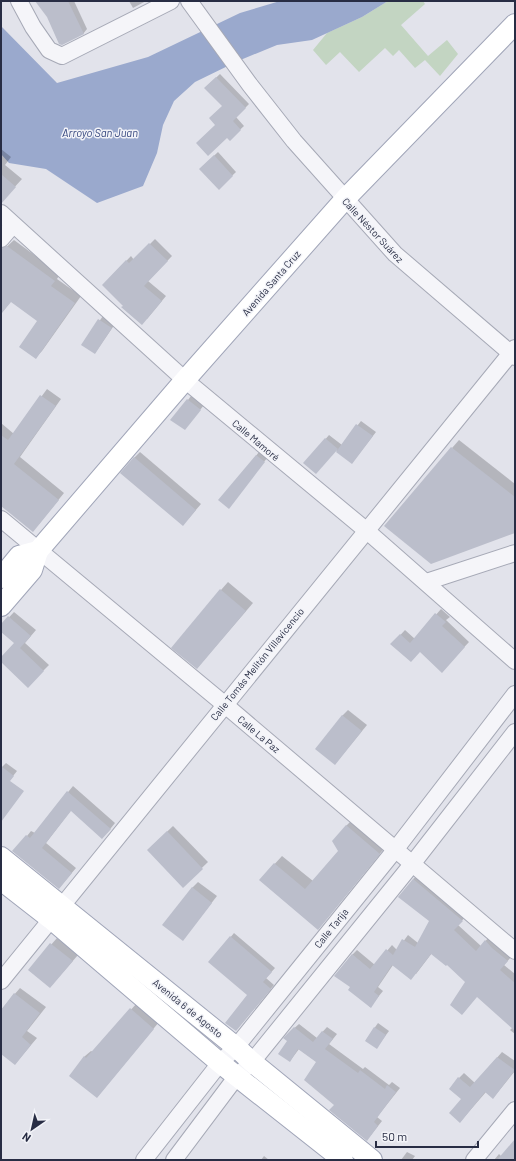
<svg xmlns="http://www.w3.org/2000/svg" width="516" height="1161" font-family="Barlow,sans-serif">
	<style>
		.green { fill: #c3d5c2 }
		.water { fill: #9aa9cd }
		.shadow { fill: #0003 }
		.building { fill: #bbbecb }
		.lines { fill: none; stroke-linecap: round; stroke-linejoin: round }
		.minor-casing { stroke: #a6a9b6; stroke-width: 18 }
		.major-casing { stroke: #a0a5b8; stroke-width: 22 }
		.minor { stroke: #f5f5f9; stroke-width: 16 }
		.major { stroke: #fff; stroke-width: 20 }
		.labels { text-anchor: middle; stroke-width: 3; stroke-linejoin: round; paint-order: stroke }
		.street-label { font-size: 10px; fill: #282d44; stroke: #f2f3f8 }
		.water-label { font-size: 11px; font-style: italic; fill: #30427b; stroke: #f2f3f8 }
	</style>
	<rect width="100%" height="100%" fill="#e2e3eb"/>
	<path class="green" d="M388,1H423L425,4L401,25L428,56L447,40L458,54L440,76L425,60L415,68L399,50L393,56L385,48L359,72L340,52L326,65L313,50L327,33L362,17Z"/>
	<path class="water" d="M280,1H388L362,17L312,40L277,45L238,61L195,82L174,101L163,125L157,153L143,186L97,203L46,169L9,163L1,154V26L57,83L148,57L240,13Z"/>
	<g class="shadow">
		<path d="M37,1H74L87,29L83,34L48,17Z"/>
		<path d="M129,1H146L133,8Z"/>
		<path d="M220,74L249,104L236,117L244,126L230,139L217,125L223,106L205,88Z"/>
		<path d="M1,149L11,157L5,165L22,179L1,202Z"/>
		<path d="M218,152L236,172L219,188L200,169Z"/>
		<path d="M155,239L172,256L148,281L166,296L147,319L124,306L103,285L131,256L134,260Z"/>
		<path d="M14,240L60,274L57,279L81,296L42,351L36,357L38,320L11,301L1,314V252Z"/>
		<path d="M103,316L115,324L95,353L83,344Z"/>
		<path d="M47,389L61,399L20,457L64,493L39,524L1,505V423L14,434Z"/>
		<path d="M191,396L204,405L188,425V400Z"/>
		<path d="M361,421L376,432L352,463L336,450L305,463L329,435L342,445Z"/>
		<path d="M459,440L515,484V532L452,448Z"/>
		<path d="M140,452L201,504L189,518L134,458Z"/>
		<path d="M259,452L267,458L232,504L220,500Z"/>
		<path d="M228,582L253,603L197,668L221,590Z"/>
		<path d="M441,609L450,617L446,620L469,642L442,671L421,651L392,644L405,630L415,639Z"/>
		<path d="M14,612L36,630L25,643L49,665L28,686L1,660L16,643L1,631V626Z"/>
		<path d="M348,710L367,725L335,764L342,716Z"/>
		<path d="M6,763L17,771L6,785L1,780V768Z"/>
		<path d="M73,786L115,823L107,833L71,810L46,843L76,868L59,888L27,836L31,831L35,833Z"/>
		<path d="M354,818L387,845L318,929L260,880L282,856L313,881L339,851L346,826Z"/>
		<path d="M173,826L208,862L183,886L148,850Z"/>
		<path d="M418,875L466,916L458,925L481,946L490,936L512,956L504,965L515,974V1034L510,1030L513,1027L477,996L462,1014L467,982L447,964L432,953L416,974L393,965L378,987L383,991L370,1007L351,987L352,955L357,950L375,965L392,945L397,950L408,935L418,943L431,921L413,879Z"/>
		<path d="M198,882L217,896L188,933L192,888Z"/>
		<path d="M234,933L275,968L266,978L274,985L236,1030L248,994L210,962Z"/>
		<path d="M57,938L78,955L50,987L29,970Z"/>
		<path d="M20,988L46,1007L27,1031L37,1038L15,1064L1,1053V1010Z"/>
		<path d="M137,1003L159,1022L97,1097L70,1076L85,1056L91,1051L93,1052Z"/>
		<path d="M378,1023L389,1031L380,1043L366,1040Z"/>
		<path d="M299,1024L317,1038L327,1027L337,1034L329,1044L363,1069L365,1067L389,1085L392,1082L400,1088L377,1117L382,1121L371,1135L335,1104L317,1062L299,1049L290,1061V1032Z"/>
		<path d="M502,1052L515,1061V1071L493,1098L486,1092L460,1122L462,1099L459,1078L464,1073L475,1083Z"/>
		<path d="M515,1140V1160H494L499,1154L502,1157Z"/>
		<path d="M407,1152L415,1156L412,1160H401Z"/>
		<path d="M264,1156L269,1160H261Z"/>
	</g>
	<g class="building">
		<path d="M35,1H68L84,34L62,45L59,44L47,17Z"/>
		<path d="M216,77L246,108L233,121L241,130L230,141L227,138L208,156L196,143L215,125L209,118L222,106L204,88Z"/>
		<path d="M214,155L233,176L219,190L199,169Z"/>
		<path d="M1,174L16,187L1,204Z"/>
		<path d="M149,243L168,261L144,286L162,301L142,325L121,307L123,306L102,285L126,260L129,263Z"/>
		<path d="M7,246L55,281L51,286L75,303L36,359L19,347L37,321L11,302L1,314V248Z"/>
		<path d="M98,319L112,328L95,354L81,345Z"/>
		<path d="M40,395L56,406L14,464L59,500L33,532L1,506V435L8,440Z"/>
		<path d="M187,399L201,410L185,430L170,420Z"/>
		<path d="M356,424L373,436L352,464L336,452Z"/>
		<path d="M325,438L338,449L316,474L303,463Z"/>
		<path d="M451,447L515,497V533L431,564L384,526Z"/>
		<path d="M256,455L265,462L229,509L218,500Z"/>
		<path d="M134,457L196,510L183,526L120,473Z"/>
		<path d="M220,589L246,611L197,669L171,648Z"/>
		<path d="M435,613L446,622L442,626L465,647L442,673L420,652L411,662L390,644L400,634L410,643Z"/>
		<path d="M8,616L31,636L20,648L44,671L28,688L1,662V657L14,643L1,632V624Z"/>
		<path d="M342,715L362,731L335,765L315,749Z"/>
		<path d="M1,766L14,776L10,781L24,791L1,822Z"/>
		<path d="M67,791L111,829L102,839L71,811L42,848L72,873L59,889L12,851L26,835L30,838Z"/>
		<path d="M346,825L380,854L318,930L259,880L274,863L305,889L338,851L332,841Z"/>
		<path d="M167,831L203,869L183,888L147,850Z"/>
		<path d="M413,879L463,921L454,930L476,951L485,940L492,948L508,961L500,970L515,983V1031L477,997L462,1015L450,1005L465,982L447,965L446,966L431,954L411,980L392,965L374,992L379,996L371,1008L348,990L350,987L334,976L352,954L370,969L386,949L393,955L402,939L415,947L429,921L398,897Z"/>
		<path d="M192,887L212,903L183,941L162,925Z"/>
		<path d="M230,936L272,972L263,982L271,989L236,1031L225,1023L247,995L208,962Z"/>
		<path d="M50,943L73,961L50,988L28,970Z"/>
		<path d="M14,993L40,1013L22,1037L31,1045L15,1065L1,1054V1010Z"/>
		<path d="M130,1008L154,1029L97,1098L69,1076L84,1056L86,1058Z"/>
		<path d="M294,1027L313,1042L322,1031L333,1039L325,1049L358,1073L360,1070L385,1089L387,1085L396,1092L374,1122L378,1126L367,1141L329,1110L334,1105L304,1080L316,1062L298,1049L290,1062L278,1054L287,1041L283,1038Z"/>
		<path d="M374,1027L386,1035L377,1049L365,1041Z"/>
		<path d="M497,1057L515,1070L493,1099L485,1092L460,1123L449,1113L461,1099L449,1089L458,1077L470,1087Z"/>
		<path d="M515,1139V1160H497Z"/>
	</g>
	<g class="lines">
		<g class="minor-casing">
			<g id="minor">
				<path d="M19,1L33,27L49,50L62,56L171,1"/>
				<path d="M189,1L250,85L294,141L395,254L515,357"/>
				<path d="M1,213L185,380L367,531L515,661"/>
				<path d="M1,239L13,225"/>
				<path d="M1,519L224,704L515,951"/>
				<path d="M426,582L515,553"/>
				<path d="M1,981L515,348"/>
				<path d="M144,1160L220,1063L236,1047L395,850L515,694"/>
				<path d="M174,1160L237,1076L252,1062L413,863L515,732"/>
				<path d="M474,1160L515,1110"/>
			</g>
		</g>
		<g class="major-casing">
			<g id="major">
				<path d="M38,551L185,380L345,199L515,24"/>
				<path d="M1,578L19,556L38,551L32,570L1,606"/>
				<path d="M1,857L236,1047L252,1062L372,1160"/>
				<path d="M1,880L51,919L220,1063L343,1160"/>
			</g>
		</g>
		<use href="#minor" class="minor"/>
		<use href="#major" class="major"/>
	</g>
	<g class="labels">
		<g class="street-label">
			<text transform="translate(373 230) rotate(47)" y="4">Calle Néstor Suárez</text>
			<text transform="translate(271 283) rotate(-49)" y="4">Avenida Santa Cruz</text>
			<text transform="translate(256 440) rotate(40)" y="4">Calle Mamoré</text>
			<text transform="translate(257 664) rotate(-51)" y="4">Calle Tomás Melitón Villavicencio</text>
			<text transform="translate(259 734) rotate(40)" y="4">Calle La Paz</text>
			<text transform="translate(331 928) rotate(-51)" y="4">Calle Tarija</text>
			<text transform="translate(188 1008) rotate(39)" y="4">Avenida 6 de Agosto</text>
		</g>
		<g class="water-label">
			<text x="100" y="137">Arroyo San Juan</text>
		</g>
	</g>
	<rect width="516" height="1161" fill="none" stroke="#282d44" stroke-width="4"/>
	<g transform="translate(32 1129) rotate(214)" stroke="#f2f3f8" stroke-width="3" paint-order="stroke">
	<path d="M0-3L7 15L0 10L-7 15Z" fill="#282d44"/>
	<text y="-6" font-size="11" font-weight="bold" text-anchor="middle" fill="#282d44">N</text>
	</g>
	<path d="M376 1141v6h102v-6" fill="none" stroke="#282d44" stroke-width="2"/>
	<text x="382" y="1141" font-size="12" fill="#282d44" stroke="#f2f3f8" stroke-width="3" paint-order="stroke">50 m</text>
</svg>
